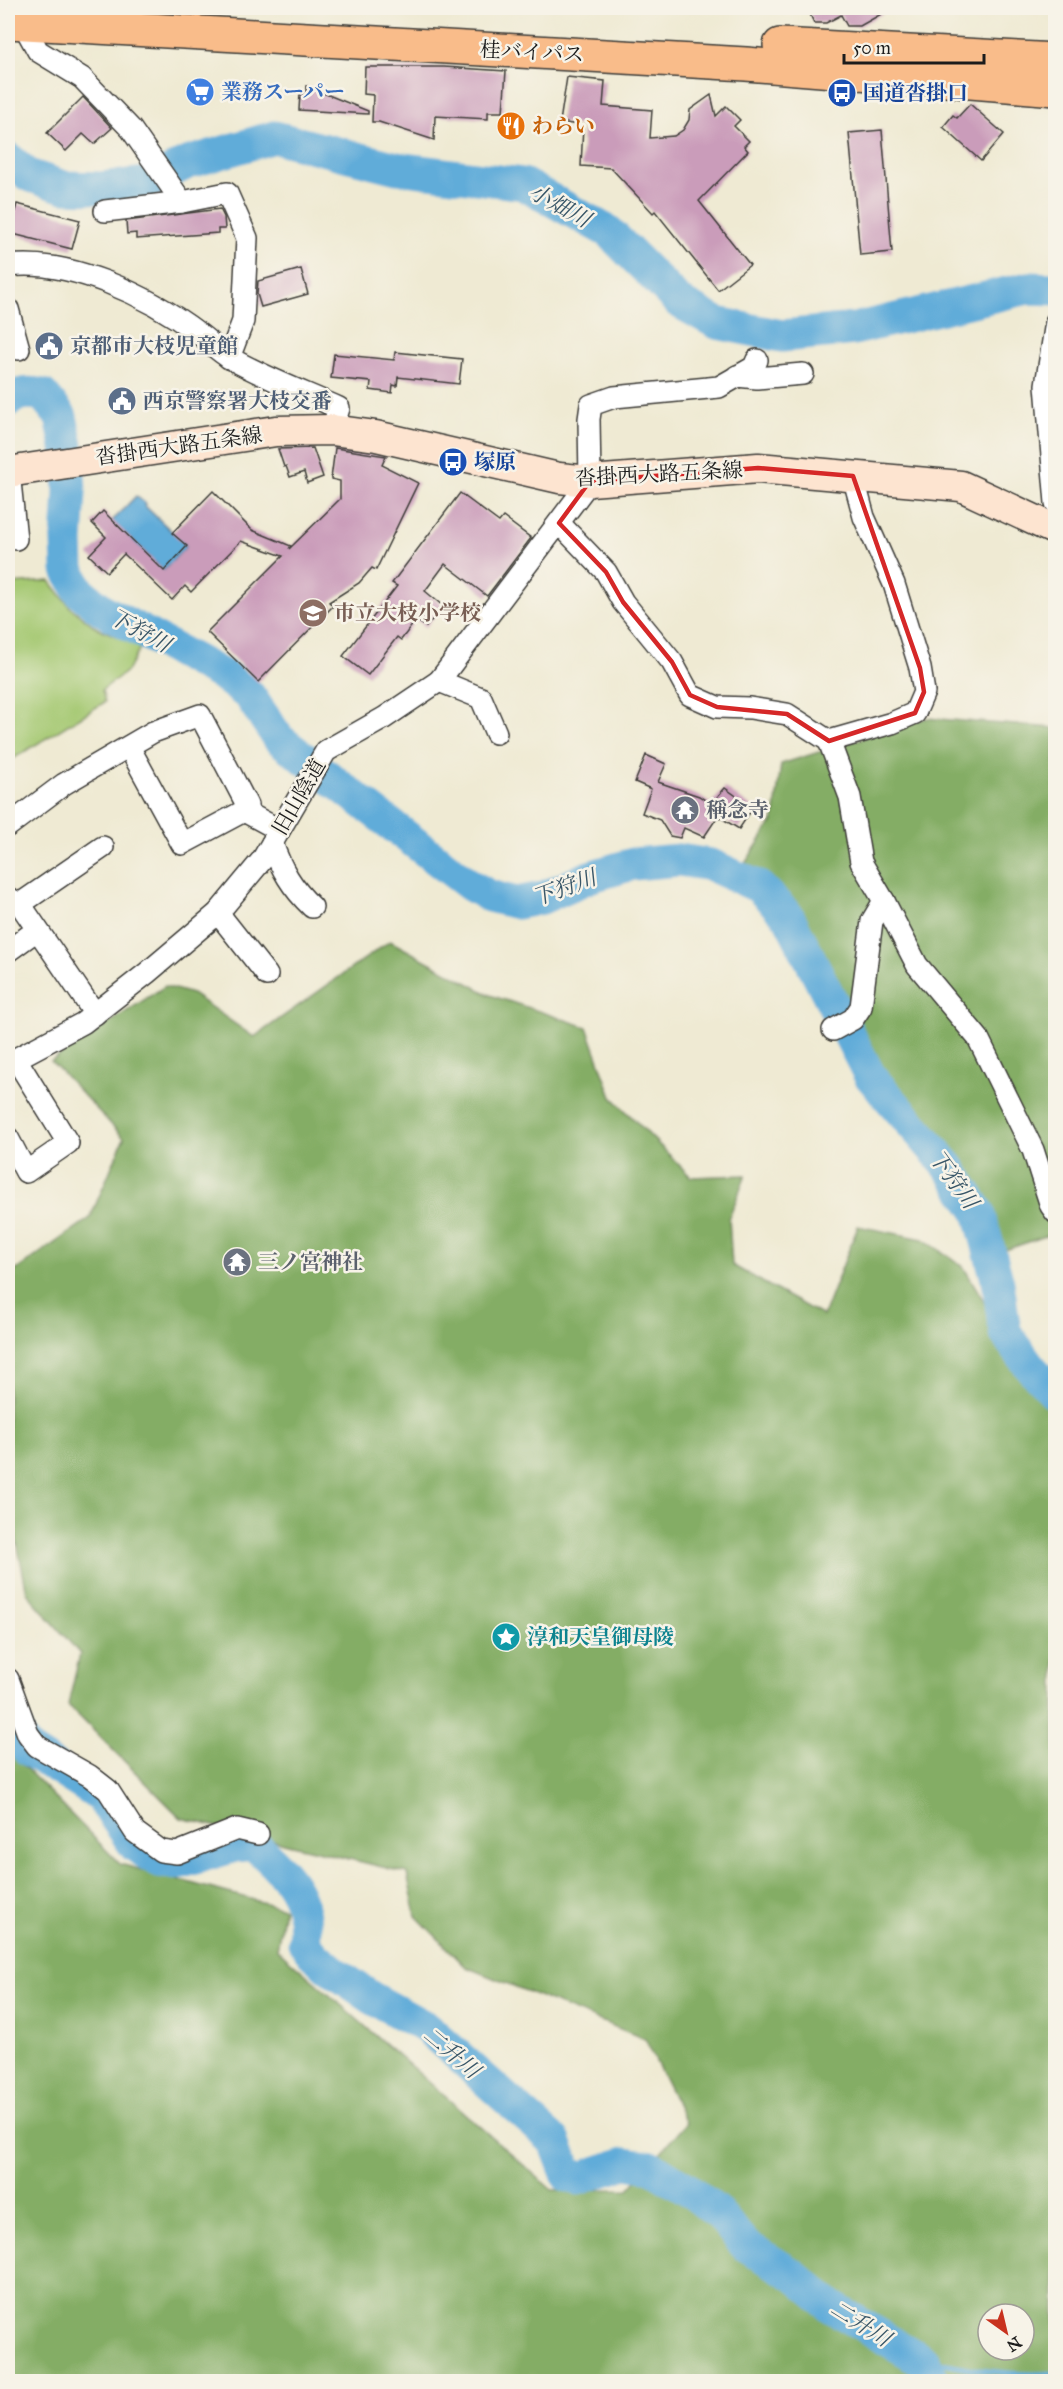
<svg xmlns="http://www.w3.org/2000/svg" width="1063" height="2389" font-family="'IM FELL Great Primer','Noto Serif JP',serif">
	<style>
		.green { fill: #a6c973; stroke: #617248; stroke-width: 1.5 }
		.forest { fill: #84ad65; stroke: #506440; stroke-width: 1.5; fill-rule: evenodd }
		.water { fill: #61acd9; stroke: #3e647a; stroke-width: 1.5 }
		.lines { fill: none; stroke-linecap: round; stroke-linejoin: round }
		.stream { stroke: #61acd9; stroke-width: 5 }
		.river { stroke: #61acd9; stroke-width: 33 }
		.building { fill: #ca9cba }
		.street-casing { stroke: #3c3b37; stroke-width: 24 }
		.secondary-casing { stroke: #3c3b37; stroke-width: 33 }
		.highway-casing { stroke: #3c3b37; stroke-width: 36 }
		.street { stroke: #fff; stroke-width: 21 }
		.secondary { stroke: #fde4d0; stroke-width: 30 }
		.highway { stroke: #f9bc8a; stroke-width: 33 }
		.marked { fill: none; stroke: #d62828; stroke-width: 4.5; stroke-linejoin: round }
		.labels { text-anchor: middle; stroke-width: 5; stroke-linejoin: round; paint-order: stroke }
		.street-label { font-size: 21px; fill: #1c1c1c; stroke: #f7f3e8 }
		.shop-label { font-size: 21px; font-weight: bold; fill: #366cbe; stroke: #f7f3e8; text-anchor: start }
		.transit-label { font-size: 21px; font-weight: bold; fill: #164399; stroke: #f7f3e8; text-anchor: start }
		.food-label { font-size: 21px; font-weight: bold; fill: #c56008; stroke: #f7f3e8; text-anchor: start }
		.service-label { font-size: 21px; font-weight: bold; fill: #4e5e75; stroke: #f7f3e8; text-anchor: start }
		.education-label { font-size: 21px; font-weight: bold; fill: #785e54; stroke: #f7f3e8; text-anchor: start }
		.worship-label { font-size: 21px; font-weight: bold; fill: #5b616d; stroke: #f7f3e8; text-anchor: start }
		.culture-label { font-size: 21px; font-weight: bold; fill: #0d838f; stroke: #f7f3e8; text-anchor: start }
		.water-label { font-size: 22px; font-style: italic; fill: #385668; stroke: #f7f3e8 }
	</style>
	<rect width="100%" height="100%" fill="#f7f3e8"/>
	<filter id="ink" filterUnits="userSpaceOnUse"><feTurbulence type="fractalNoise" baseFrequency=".0167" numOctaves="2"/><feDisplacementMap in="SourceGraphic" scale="12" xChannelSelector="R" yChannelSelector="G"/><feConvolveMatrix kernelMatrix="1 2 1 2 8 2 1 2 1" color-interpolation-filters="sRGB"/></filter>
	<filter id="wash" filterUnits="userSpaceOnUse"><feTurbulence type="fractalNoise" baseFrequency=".008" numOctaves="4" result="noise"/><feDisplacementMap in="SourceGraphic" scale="24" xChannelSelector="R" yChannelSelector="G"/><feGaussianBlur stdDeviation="1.35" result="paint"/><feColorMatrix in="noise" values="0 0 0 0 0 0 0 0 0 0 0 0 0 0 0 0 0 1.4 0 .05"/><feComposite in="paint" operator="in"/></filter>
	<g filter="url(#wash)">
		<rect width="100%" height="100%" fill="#efead3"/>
		<path class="green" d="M50,581L70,607L97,628L141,646L128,670L102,690L105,702L8,762V589L11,584Z"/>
		<g class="forest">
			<path d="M926,718L1055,728V1233L1005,1250L744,865L774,819L781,764Z"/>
			<path d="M390,941L490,995L587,1027L612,1097L691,1177L746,1175L729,1218L732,1265L823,1316L858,1226L923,1239L963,1266L1055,1420V2381H8V1750L120,1864L284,1908L277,1949L552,2190L629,2189L686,2123L645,2039L466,1967L416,1916L407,1873L181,1818L68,1705L80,1654L27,1593L8,1498V1276L90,1218L124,1138L51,1061L165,986L192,994L254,1037ZM988,2314H1024V2350H988Z"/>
		</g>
		<path class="water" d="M136,496L146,504L144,505L187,546L164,571L112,521Z"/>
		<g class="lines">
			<path class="stream" d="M919,2358C966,2368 1006,2377 1056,2373"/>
			<g class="river">
				<path d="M8,158L28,175L64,187L101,188L148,183L187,163L274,137L397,168L523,184L609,232L679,302L717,323L782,336L854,329L1028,288L1056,289"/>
				<path d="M8,401C19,392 30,392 43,395L61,417L67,446L70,492L67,541L68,570L80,592L104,611L224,676L249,695L279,739L470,885L489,896L517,903L542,898L589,877L633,864L679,860L711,865L759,887L788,916L870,1076L948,1166L979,1212L998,1283L1005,1332L1031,1368L1056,1394"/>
				<path d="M8,1709L20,1738L27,1749L100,1796L135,1846L158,1861L171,1863L182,1862L235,1846L253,1844C286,1872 310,1897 304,1942L315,1956L336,1973L372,1998L427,2028L555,2142L568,2176L578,2179L625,2163L652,2167L689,2190L719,2214L745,2245L794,2275L832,2307L925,2362L934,2382"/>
			</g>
		</g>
		<g id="blocks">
			<g class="building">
				<path d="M817,8H892L860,26H847L841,15L826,23H814L809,12Z"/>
				<path d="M365,67H444L506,71L503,112H488V119L435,116L434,140L379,122H372L373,95L364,94Z"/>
				<path d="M567,77L605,81L603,106L652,110L650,138L674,136L683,130L689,120L690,110L711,95L716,116L726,106L740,120L734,126L749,141L744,146L748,151L699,201L750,265L718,290L655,211L653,213L611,168L581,166L583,126L560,122Z"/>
				<path d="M306,86L368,111V114L299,110L300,94H306Z"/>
				<path d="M83,97L112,128L94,144L83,134L66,151L47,133Z"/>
				<path d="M970,104L1004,134L981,161L943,127L953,115L957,118Z"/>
				<path d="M882,130L892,252L860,255L849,133Z"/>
				<path d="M17,204L80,220L72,249L9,233Z"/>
				<path d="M220,209L224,217L225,229H218V233L136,239V233L127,234L126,221Z"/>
				<path d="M301,269L308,294L261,307L257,294L258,281Z"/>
				<path d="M395,352L462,359L459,384L398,377L397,386L393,385L392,393L370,390L371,382L331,378L334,354L394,360Z"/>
				<path d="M313,448L323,477L307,483L304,472L290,477L286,466L284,467L278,449Z"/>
				<path d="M335,448L386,456L382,465L418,483L376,570L372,568L359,583L329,602L333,606L258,682L207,632L283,556L241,541L191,592L185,586L172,600L124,554L107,572L89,555L106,537L92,523L103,511L164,571L187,546L172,533L213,491L252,530L291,546L289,549L340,499V481L331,479Z"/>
				<path d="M460,493L499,522L503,517L531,538L487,596L445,564L425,591L443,606L426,627L416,620L401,640L397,637L368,675L343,656L397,586L392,583Z"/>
				<path d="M646,755L666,764L658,782L699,796L711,804L725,788L753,808L739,829L718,816L704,837L684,828L680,838L670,836L660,820L642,813L651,789L635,782Z"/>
				<path d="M238,1252L247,1265L234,1273L226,1260Z"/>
			</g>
		</g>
	</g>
	<g filter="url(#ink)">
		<use href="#blocks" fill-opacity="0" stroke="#3c3b37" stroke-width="1.5"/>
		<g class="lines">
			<g class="street-casing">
				<g id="street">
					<path d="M22,14V22L38,51L82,78L131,129L182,202L227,193L247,238L243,321L229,358"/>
					<path d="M105,211L182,202"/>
					<path d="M8,266C70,258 149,296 198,333C209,341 219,352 230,358C265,378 303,392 339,408L332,430"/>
					<path d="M8,309L19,349"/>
					<path d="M1056,322L1046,385L1056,503"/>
					<path d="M737,376L757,378L803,374"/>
					<path d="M9,472L16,539"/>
					<path d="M559,523L606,572L623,602L672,662L690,695L717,707L750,708L787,714L829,741L892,723L915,713L924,692L920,668L894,584L864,517L853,476"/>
					<path d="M439,681L481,698L496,733"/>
					<path d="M829,741L850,797L861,862L884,901L917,965L978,1038L1033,1150L1051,1206L1056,1213"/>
					<path d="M129,747L182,844L244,811"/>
					<path d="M8,826L64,784L153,732L200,715L247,805L244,811L279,830"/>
					<path d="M272,843C281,869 292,888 312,907"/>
					<path d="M8,898L20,904L95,1014"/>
					<path d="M20,904L103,847"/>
					<path d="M218,913L267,975"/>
					<path d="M8,951L37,930"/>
					<path d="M833,1030L853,1019L861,1007L872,921L884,901"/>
					<path d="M8,1063L83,1023L147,973L218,913L262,860L326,751L384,718L439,681L590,481L589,419L591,405L614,397L719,387L754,367L757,360"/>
					<path d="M8,1138L26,1172L68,1143L16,1059"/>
					<path d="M8,1679L28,1734L37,1746L90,1776L108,1790L135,1832L161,1851L177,1853L237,1829L258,1834"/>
				</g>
			</g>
			<g class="secondary-casing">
				<path id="secondary" d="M8,472L276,431L332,430L376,436L559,478L590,481L758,468L961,486L1056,530"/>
			</g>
			<g class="highway-casing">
				<g id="highway">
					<path d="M8,22L746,64L1056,89"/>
					<path d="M780,45L1056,60"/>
				</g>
			</g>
			<use href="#street" class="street"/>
			<use href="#secondary" class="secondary"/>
			<use href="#highway" class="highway"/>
		</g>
	</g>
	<path class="marked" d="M758,468L853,476L920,668L924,692L915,713L829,741L787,714L717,707L690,695L672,662L623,602L606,572L559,523L590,481Z"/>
	<defs>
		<g id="supermarket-disc" transform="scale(1.5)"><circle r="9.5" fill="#3f7fe0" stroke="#f7f3e8"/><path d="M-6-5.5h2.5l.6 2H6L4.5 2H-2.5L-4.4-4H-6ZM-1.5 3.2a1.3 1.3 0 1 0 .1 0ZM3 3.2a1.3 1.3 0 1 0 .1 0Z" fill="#fff"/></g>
		<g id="bus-disc" transform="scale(1.5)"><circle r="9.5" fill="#1a4fb4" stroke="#f7f3e8"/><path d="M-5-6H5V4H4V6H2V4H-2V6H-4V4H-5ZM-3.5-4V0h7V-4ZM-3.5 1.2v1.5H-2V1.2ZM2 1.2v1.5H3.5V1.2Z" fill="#fff"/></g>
		<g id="restaurant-disc" transform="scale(1.5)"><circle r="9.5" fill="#e8710a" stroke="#f7f3e8"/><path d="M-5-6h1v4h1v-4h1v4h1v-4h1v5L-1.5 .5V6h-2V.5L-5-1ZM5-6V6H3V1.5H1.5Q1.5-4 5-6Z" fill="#fff"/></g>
		<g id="civic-disc" transform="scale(1.5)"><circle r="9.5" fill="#5c6f8a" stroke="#f7f3e8"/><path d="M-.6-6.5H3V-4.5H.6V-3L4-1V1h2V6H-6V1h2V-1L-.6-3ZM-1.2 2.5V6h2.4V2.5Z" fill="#fff"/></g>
		<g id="school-disc" transform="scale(1.5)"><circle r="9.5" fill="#8d6e63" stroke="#f7f3e8"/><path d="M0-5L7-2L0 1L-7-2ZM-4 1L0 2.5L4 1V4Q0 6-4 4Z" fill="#fff"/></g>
		<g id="temple-disc" transform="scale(1.5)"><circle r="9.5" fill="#6b7280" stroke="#f7f3e8"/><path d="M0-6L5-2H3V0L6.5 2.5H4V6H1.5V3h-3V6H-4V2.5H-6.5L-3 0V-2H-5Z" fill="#fff"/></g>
		<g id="sight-disc" transform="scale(1.5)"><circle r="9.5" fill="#0f9aa8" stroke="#f7f3e8"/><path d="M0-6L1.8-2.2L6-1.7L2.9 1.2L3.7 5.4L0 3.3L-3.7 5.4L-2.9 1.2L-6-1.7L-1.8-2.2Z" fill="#fff"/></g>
	</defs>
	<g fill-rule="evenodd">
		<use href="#supermarket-disc" x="200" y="92"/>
		<use href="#bus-disc" x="842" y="93"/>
		<use href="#restaurant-disc" x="511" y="126"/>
		<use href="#civic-disc" x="49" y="346"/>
		<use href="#civic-disc" x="122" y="401"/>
		<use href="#bus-disc" x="453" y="462"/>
		<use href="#school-disc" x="313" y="613"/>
		<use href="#temple-disc" x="685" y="810"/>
		<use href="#temple-disc" x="237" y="1262"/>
		<use href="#sight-disc" x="506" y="1637"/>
	</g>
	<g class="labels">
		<g class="street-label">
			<text transform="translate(532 52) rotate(3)" y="7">桂バイパス</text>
			<text transform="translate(179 446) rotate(-8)" y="7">沓掛西大路五条線</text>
			<text transform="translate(659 474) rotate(-3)" y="7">沓掛西大路五条線</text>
			<text transform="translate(299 797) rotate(-60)" y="7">旧山陰道</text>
		</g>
		<g class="shop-label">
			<text x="221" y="99">業務スーパー</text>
		</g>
		<g class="transit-label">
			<text x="863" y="100">国道沓掛口</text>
			<text x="474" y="469">塚原</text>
		</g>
		<g class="food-label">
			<text x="532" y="133">わらい</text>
		</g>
		<g class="service-label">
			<text x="70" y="353">京都市大枝児童館</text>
			<text x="143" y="408">西京警察署大枝交番</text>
		</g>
		<g class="education-label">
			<text x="334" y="620">市立大枝小学校</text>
		</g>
		<g class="worship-label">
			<text x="706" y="817">稱念寺</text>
			<text x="258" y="1269">三ノ宮神社</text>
		</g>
		<g class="culture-label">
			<text x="527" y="1644">淳和天皇御母陵</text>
		</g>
		<g class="water-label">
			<text transform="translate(560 205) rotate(29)" y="8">小畑川</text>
			<text transform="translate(140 630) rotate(29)" y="8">下狩川</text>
			<text transform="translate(564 887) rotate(-20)" y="8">下狩川</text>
			<text transform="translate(954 1179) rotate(54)" y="8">下狩川</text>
			<text transform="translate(452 2052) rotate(40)" y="8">二升川</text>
			<text transform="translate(861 2323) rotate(32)" y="8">二升川</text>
		</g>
	</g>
	<rect width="1063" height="2389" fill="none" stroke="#f7f3e8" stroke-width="30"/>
	<g transform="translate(1006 2332) rotate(146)"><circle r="28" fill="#f7f3e8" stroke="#9f9d96" stroke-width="1.5"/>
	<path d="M0-4.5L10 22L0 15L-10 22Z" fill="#c8321e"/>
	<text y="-9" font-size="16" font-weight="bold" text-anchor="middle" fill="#1c1c1c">N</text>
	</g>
	<path d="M844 54v9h140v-9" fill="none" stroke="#1c1c1c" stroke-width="3"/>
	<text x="853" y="54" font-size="18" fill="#1c1c1c" stroke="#f7f3e8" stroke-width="4.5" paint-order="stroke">50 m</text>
</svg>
